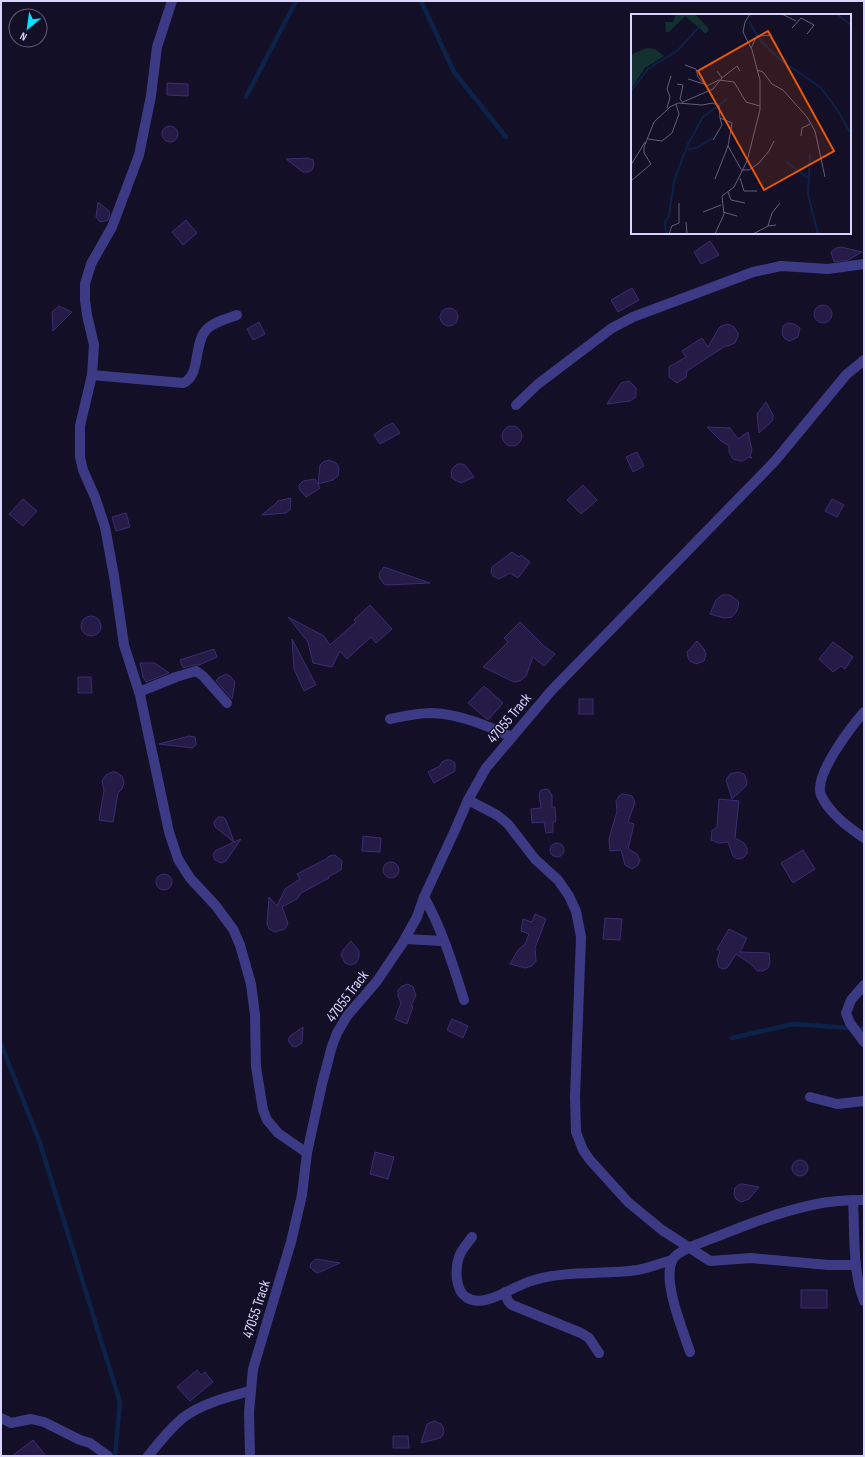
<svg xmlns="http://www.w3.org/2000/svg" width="865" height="1457" font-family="'Sofia Sans Condensed',sans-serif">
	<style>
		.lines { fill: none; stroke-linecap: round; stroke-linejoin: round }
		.stream { stroke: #0c2248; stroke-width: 4.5 }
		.building { fill: #241b47; stroke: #3b2d73 }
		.street { stroke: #3d3a85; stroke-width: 10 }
		.labels { text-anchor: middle; stroke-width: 3; stroke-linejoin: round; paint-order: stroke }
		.street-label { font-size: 15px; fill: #d9d4ff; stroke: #130f26 }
		.inset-river { fill: none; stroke: #0c2248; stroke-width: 2 }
		.inset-road { fill: none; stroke: #625e7d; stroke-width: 1 }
		.view { fill: #e8590c; fill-opacity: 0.15; stroke: #e8590c; stroke-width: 2 }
		.inset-edge { fill: none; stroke: #d9d4ff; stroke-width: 2 }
	</style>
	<rect width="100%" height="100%" fill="#130f26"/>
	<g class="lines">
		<g class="stream">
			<path d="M421,1L454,72L506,137"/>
			<path d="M246,97L296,1"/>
			<path d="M732,1038L793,1024L864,1029"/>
			<path d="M1,1044L39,1140L120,1402L115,1456"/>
		</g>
	</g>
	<g class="building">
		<path d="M167,83L188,84V96L167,95Z"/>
		<circle cx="170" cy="134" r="8"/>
		<path d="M308,158L313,160L314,165L312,170L308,172H303L286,159Z"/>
		<path d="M98,202L109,211L110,213L108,220L105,221L100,222L96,217Z"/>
		<path d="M186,220L197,233L183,245L172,232Z"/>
		<path d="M710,241L719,255L701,264L694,252Z"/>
		<path d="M841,247L862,252L848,260L834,262L831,252L836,248Z"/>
		<path d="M632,288L639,300L618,312L611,300Z"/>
		<circle cx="823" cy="314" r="9"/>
		<path d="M59,306L72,312L53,331L52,312Z"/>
		<circle cx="449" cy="317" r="9"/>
		<path d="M259,322L265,334L253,340L247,329Z"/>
		<path d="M788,323L794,324L800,328L798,337L790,341L785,339L782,334L783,326Z"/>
		<path d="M728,324L734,327L738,333V336L735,343L728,346H725L687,371L686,377L677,383L669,377V367L686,357L682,351L702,338L708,347L719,328L721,326Z"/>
		<path d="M629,381L636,388V397L630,401L607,404L621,383Z"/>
		<path d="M766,402L773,415V420L759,433L757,414Z"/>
		<path d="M393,423L400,433L380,444L374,435L384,427Z"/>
		<circle cx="512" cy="436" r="10"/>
		<path d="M707,427L729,428V427L738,439L748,432L752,450L750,456L752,458L749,457L743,461H740L733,459L729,452V446L721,441Z"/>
		<path d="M637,452L644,466L633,472L626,457Z"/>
		<path d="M329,460L336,463L338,466L339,469L338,476L333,480L318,484L320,488L306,497L299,489V485L303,481L315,479L318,484L320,465L323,462Z"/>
		<path d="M457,464H463L465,465L474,477L461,483L455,480L452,478L451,472L452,469Z"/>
		<path d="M583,485L597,500L581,514L567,500Z"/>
		<path d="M291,498L290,510L286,513L262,515L275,504L278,501Z"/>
		<path d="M23,499L37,511L23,526L9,514Z"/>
		<path d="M832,499L844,505L837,517L825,511Z"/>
		<path d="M126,513L130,527L116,531L112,517Z"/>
		<path d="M512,552L519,557L521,555L530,562L518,578L510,573L499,579L493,576L491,572L492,567Z"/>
		<path d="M384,567L430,583L387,585L384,584L379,577L380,572Z"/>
		<path d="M722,595H730L739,602L737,611L732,617L724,618L710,614L716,600Z"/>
		<path d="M370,605L392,629L376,643L371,637L347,659L340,651L332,667L313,663L308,642L288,617L324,636L330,645L356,622L354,620Z"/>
		<circle cx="91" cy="626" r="10"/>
		<path d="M520,622L544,646L555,654L544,666L533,657L526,676L520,681L514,682L483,667L508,642L504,638Z"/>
		<path d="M292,639L316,685L304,691L294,669Z"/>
		<path d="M697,641L704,649L706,655L704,661L696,664L690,661L688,658L687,652Z"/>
		<path d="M833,642L853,657L845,669L841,666L833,672L819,659Z"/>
		<path d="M214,649L217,657L199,665H194L183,668L180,660Z"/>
		<path d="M140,663H155L169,673L146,682L143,677Z"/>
		<path d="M226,674L231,677L235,682L232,699L216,681L218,678Z"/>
		<path d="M78,677H91L92,693H78Z"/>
		<path d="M484,686L503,703L488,720L468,703Z"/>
		<rect x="579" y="699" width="14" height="15"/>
		<path d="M189,736L195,737L196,742V745L192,748L159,744Z"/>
		<path d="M446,760H451L455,763V771L434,783L428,772L440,766L442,762Z"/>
		<path d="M112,772H116L122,776L124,783L122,789L118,793L113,822L99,820L104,790L102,781L106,775Z"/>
		<path d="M738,772L744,774L747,781L746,786L732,799L726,780L730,774Z"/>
		<path d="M548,789L552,795V807H555L556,821L553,822V832L546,833L544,822L532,823L531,809L541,808L539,794L541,790Z"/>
		<path d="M622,794L629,795L632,796L635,802L628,822L634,824L628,849L637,854L640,860L638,865L632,869L625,865L621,850L610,851L609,839L617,811L616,801L619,796Z"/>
		<path d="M719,799L739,801L735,838L744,843L747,848V854L743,858L737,859L733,856L728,842L719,843L711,840L712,831L717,827Z"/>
		<path d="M218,817H223L226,820L234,842L241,839L226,861L221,863L215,860L213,855L215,851L234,842L215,827L214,822Z"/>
		<path d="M363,836L381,838L380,852L362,851Z"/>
		<circle cx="557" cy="850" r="7"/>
		<path d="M803,850L815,869L793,883L781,863Z"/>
		<path d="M335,855L342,861L341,870L328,877L329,878L301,893L297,899L282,907L288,923L285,929L275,932L269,929L267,923L269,897L277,906L285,889L300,879L297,874L326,859L329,856Z"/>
		<circle cx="391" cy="870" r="8"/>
		<circle cx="164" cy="882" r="8"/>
		<path d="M535,914L546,919L535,948L536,961L532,966L525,968L510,964L518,950L525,944L529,934L521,931L523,919L532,922Z"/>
		<path d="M605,918L622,919L620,940L603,939Z"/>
		<path d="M729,929L747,938L740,952L769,953L770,962L768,968L763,971H757L751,964L736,954L727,968L723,969L719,967L717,960L720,951L717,949Z"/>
		<path d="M351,941L359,951V957L356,963L351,965L345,963L341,955L343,950Z"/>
		<path d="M408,984L413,987L416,995L411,1006H413L407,1024L395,1019L401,1003L398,996V990L402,986Z"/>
		<path d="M452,1019L468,1026L463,1038L447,1030Z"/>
		<path d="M303,1027L302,1043L296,1047L292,1046L288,1040L290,1036Z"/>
		<path d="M375,1152L394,1157L388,1179L370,1174Z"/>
		<circle cx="800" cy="1168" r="8"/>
		<path d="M740,1184H743L759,1187L749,1199L741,1202L736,1199L734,1194L735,1188Z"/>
		<path d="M316,1259L340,1263L318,1273L315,1272L310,1267L311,1263Z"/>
		<rect x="801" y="1290" width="26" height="18"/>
		<path d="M197,1370L201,1375L205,1372L213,1382L190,1401L177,1387Z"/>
		<path d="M434,1421L441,1424L443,1427L444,1431L443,1435L440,1438L421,1443L427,1424Z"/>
		<path d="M393,1436H408L409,1448H393Z"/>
		<path d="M33,1440L46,1456H12Z"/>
	</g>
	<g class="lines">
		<g class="street">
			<path d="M172,1L157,47L151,96L139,155L112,227L91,264L85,284V300L87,315L94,345L92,375L80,426V457L83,470L95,497L105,527L114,576L124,645L140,695L169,832L178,859L190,878L216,906L224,917L233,929L240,945L251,984L255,1015L256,1067L263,1110L267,1120L278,1133L307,1153"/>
			<path d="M92,375L183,383C201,376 193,345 206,330C213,322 227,319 237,315"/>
			<path d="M516,405L538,384L612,328L633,317L753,272L781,266L828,269L864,264"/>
			<path d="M139,692L176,677L196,671L203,676L227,703"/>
			<path d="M864,712C851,727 813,776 821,795C829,813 848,827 864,838"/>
			<path d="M390,719C404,716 418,713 432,713C460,714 487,726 512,737"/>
			<path d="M468,800L497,815L508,824L535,859L558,880L569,896L576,911L581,937L575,1097L576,1132L583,1150L590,1160L628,1202L662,1230L710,1261L751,1258L828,1265H856"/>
			<path d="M424,897C442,929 453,965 464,1000"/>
			<path d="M405,939L443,941"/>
			<path d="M864,985L851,1000L846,1013L850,1023L864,1042"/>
			<path d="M810,1097L837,1104L864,1101"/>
			<path d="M853,1200C855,1233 852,1270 864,1301"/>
			<path d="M472,1237C468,1243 461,1250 459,1257C455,1268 455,1290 466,1297C483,1310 513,1286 531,1281C565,1270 602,1275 637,1270C649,1268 661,1263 672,1260"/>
			<path d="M505,1292L508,1301L512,1305L581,1333L589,1338L599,1353"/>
			<path d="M690,1352C683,1330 661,1279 673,1259C676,1254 683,1251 688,1248C729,1232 770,1214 812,1205C829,1201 847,1200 864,1200"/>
			<path d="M1,1418L11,1423L31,1419L44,1422L80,1440L90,1443L108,1456"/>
			<path d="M148,1456C159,1443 170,1428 184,1417C203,1403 228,1397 250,1391"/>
			<path d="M250,1456L249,1412L253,1369L291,1242L302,1195L307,1153L322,1084L332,1046L337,1033L347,1016L377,981L402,944L417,917L424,897L455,830L468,800L486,768L551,691L775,461L846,375L864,360"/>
		</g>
	</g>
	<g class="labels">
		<g class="street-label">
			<text transform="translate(509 718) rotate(-50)" y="5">47055 Track</text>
			<text transform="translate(347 996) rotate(-53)" y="5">47055 Track</text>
			<text transform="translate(256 1309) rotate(-72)" y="5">47055 Track</text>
		</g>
	</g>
	<g transform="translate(631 14)">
		<rect width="220" height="220" fill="#130f26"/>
		<path d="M45,0H64L78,15L75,20L54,2L38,18H35L34,8H42ZM16,34L24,35L33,42L14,54L0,75V42L3,39Z" fill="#12302f"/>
		<path class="inset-river" d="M206,0L220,11M118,8L130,27L148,45L189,73L205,94L219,118M0,77L17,55L47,36L69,12M220,111V139M57,135L65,134L82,124M179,140L177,181L187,220M156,148L177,164M35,219L34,208L38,202L43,167L57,130L72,103L96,85"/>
		<path class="inset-road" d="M151,0L165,7M161,14L170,4L183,11L176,20M120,34L126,22L141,21M54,51L65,55L67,63L79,77M126,56L132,58L141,70L152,76L176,103L184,117L194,163M91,64L106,52L109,57M57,65L73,70M46,70L52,71L49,85L52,89M76,72L88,66L103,68L115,88L129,92M52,88L82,75L91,64L86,57M36,94L39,83L36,75L40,62M170,122L171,114L179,110M17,125L31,127L41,119L48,100L45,90M82,126L91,111L89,104M0,151L14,128M110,156H118L128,149L138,137L143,127M109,164L113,177H126M84,165L97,132M0,167L20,150L13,139V133L23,108L39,93L47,89L71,91L82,89L88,92L89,104L101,109L97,132L110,155M97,178L100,186L114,189M72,198L90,191M92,198L106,202M55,208L56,220M137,212L141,199L149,189M38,220L41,212L48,209V189M84,220L93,200L91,182L103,173L116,147L129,96V66L121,36L112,18L114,8L119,0M122,220L137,212L145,211"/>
		<path class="view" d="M137,17L203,137L133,176L67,57Z"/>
		<rect width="220" height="220" class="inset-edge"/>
	</g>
	<rect width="865" height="1457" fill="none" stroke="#d9d4ff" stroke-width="4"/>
	<g transform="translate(28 28) rotate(209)"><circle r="19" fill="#130f26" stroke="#625e7d"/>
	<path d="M0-3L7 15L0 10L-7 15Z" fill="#00e5ff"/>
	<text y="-6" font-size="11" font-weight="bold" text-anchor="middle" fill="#d9d4ff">N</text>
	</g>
</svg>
